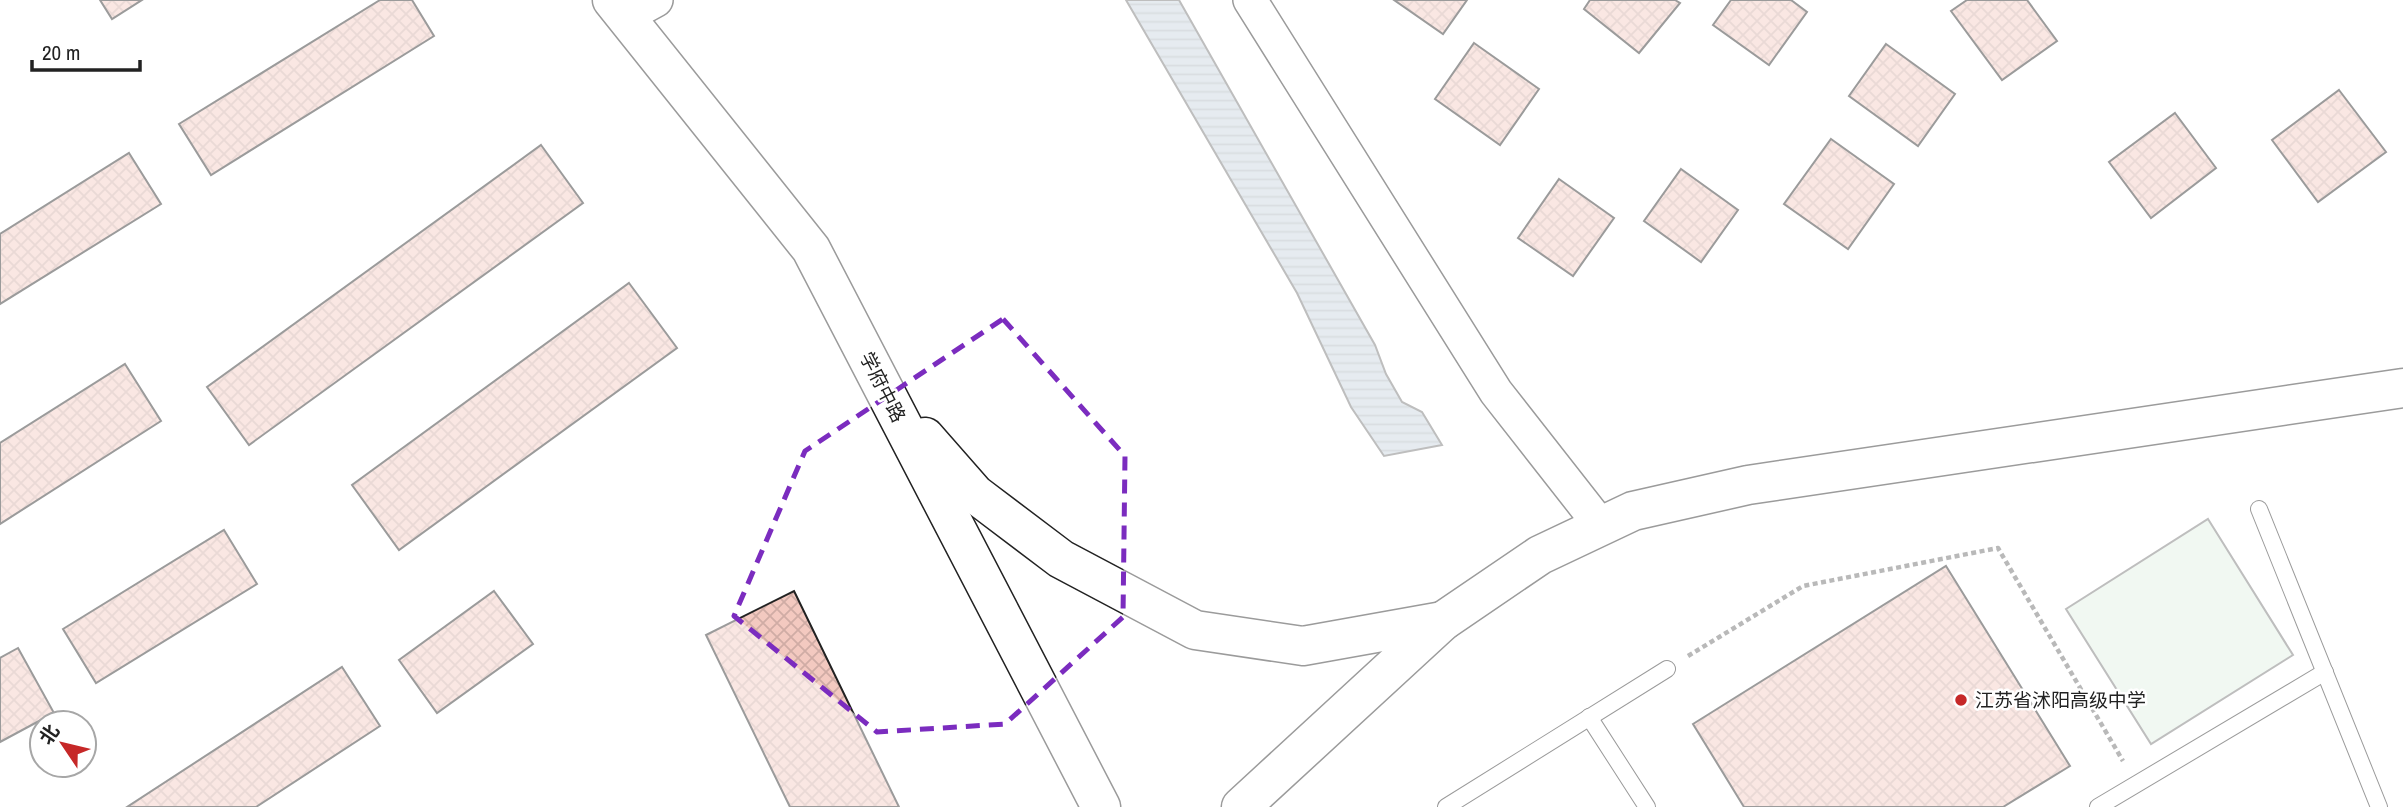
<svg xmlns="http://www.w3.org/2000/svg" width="2403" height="807" font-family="'Archivo Narrow','Noto Sans SC',sans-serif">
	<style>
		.pitch { fill: #e0efe3; stroke: #6f6f6f; stroke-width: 2 }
		.water { fill: url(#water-rules); stroke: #6f6f6f; stroke-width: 2 }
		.building { fill: url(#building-cross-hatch); stroke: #222; stroke-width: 2 }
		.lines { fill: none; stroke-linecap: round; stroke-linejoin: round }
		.service-casing { stroke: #222; stroke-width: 18 }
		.minor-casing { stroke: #222; stroke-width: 36 }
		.tertiary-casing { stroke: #222; stroke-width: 41 }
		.path { stroke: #646464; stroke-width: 4.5; stroke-dasharray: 5 3.5; stroke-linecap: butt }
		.service { stroke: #fff; stroke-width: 16 }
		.minor { stroke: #fff; stroke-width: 33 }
		.tertiary { stroke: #fff; stroke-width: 38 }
		.marked { fill: none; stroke: #7b2cbf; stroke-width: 5; stroke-dasharray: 14 9; stroke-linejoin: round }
		.poi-dot { fill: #c62828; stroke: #fff; stroke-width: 2.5 }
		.labels { text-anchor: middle; stroke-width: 5; stroke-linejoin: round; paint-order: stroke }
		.street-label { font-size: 19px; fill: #222; stroke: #fff }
		.poi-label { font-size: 19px; fill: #222; stroke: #fff; text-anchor: start }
	</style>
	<defs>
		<pattern id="water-rules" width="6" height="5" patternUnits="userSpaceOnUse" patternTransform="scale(1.75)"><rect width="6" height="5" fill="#c7d3dd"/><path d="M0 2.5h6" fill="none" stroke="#abb5bd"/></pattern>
		<pattern id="building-cross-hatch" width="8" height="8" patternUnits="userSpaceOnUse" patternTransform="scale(1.75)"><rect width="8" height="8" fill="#f3c9c0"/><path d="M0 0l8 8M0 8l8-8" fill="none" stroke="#d0aca5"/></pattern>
	</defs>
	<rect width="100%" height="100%" fill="#fff"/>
	<path class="pitch" d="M2208,519L2293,655L2151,744L2066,609Z"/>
	<path class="water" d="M1126,0H1179L1375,345L1386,374L1402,402L1422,412L1442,445L1384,456L1351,407L1297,293Z"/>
	<g class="building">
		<path d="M100,0H142L112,19Z"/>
		<path d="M380,0H412L434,36L211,175L179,124Z"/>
		<path d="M1394,0H1467L1443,34Z"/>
		<path d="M1590,0H1675L1680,3L1639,53L1584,9Z"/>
		<path d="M1731,0H1791L1807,12L1769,65L1713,25Z"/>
		<path d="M1967,0H2027L2057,41L2002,80L1951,11Z"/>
		<path d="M1474,43L1539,89L1500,145L1435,99Z"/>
		<path d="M1886,44L1955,94L1918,146L1849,96Z"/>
		<path d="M2339,90L2386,152L2318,202L2272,140Z"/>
		<path d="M2175,113L2216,168L2151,218L2109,162Z"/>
		<path d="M1831,139L1894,184L1848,249L1784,204Z"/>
		<path d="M541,145L583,203L249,445L207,387Z"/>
		<path d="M129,153L161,204L0,304V234Z"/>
		<path d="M1681,169L1738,210L1701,262L1644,221Z"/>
		<path d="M1559,179L1614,218L1573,276L1518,238Z"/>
		<path d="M629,283L677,348L399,550L352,485Z"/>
		<path d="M125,364L161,421L0,524V443Z"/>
		<path d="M224,530L257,584L96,683L63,629Z"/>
		<path d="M1946,566L2070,766L2003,807H1744L1693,724Z"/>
		<path d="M494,591L533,644L437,713L399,660Z"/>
		<path d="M794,591L899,807H790L706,635Z"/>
		<path d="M18,648L54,713L0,742V658Z"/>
		<path d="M342,667L380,726L256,807H127Z"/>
	</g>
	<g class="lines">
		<g class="service-casing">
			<g id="service">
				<path d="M2259,509L2379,807"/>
				<path d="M1589,717L1647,807"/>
				<path d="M1446,807L1667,669"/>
				<path d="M2098,807L2325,672"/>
			</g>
		</g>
		<g class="minor-casing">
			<g id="minor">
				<path d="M1250,0L1496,392L1601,526"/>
				<path d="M625,17L656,0"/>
			</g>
		</g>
		<g class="tertiary-casing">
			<g id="tertiary">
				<path d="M612,0L811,249L1101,807"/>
				<path d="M925,437L975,494L1061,559L1195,630L1303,646L1443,621"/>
				<path d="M1241,807L1443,621L1540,555L1633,511L1748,485L2403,388"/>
			</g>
		</g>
		<path class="path" d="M1688,656L1803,586L1998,548L2123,761"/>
		<use href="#service" class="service"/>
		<use href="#minor" class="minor"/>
		<use href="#tertiary" class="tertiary"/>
	</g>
	<path d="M0 0H2403V807H0ZM1003,319L1125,456L1123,617L1005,724L877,732L734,616L805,451Z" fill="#fff" fill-opacity=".55" fill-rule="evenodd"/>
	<path class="marked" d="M1003,319L1125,456L1123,617L1005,724L877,732L734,616L805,451Z"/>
	<circle class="poi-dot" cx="1961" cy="700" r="7"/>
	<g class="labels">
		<g class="street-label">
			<text transform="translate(883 387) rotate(63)" y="7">学府中路</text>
		</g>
		<g class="poi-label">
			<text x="1975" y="707">江苏省沭阳高级中学</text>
		</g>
	</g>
	<g transform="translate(63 744) rotate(305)"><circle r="33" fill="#ffffff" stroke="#a7a7a7" stroke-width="2"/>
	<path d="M0-5L12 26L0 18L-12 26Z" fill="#c62828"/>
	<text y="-10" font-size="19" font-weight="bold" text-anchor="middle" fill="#222222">北</text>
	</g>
	<path d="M32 60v10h108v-10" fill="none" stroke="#222222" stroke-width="3.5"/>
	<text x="42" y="60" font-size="21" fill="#222222" stroke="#ffffff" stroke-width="5" paint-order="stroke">20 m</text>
</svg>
